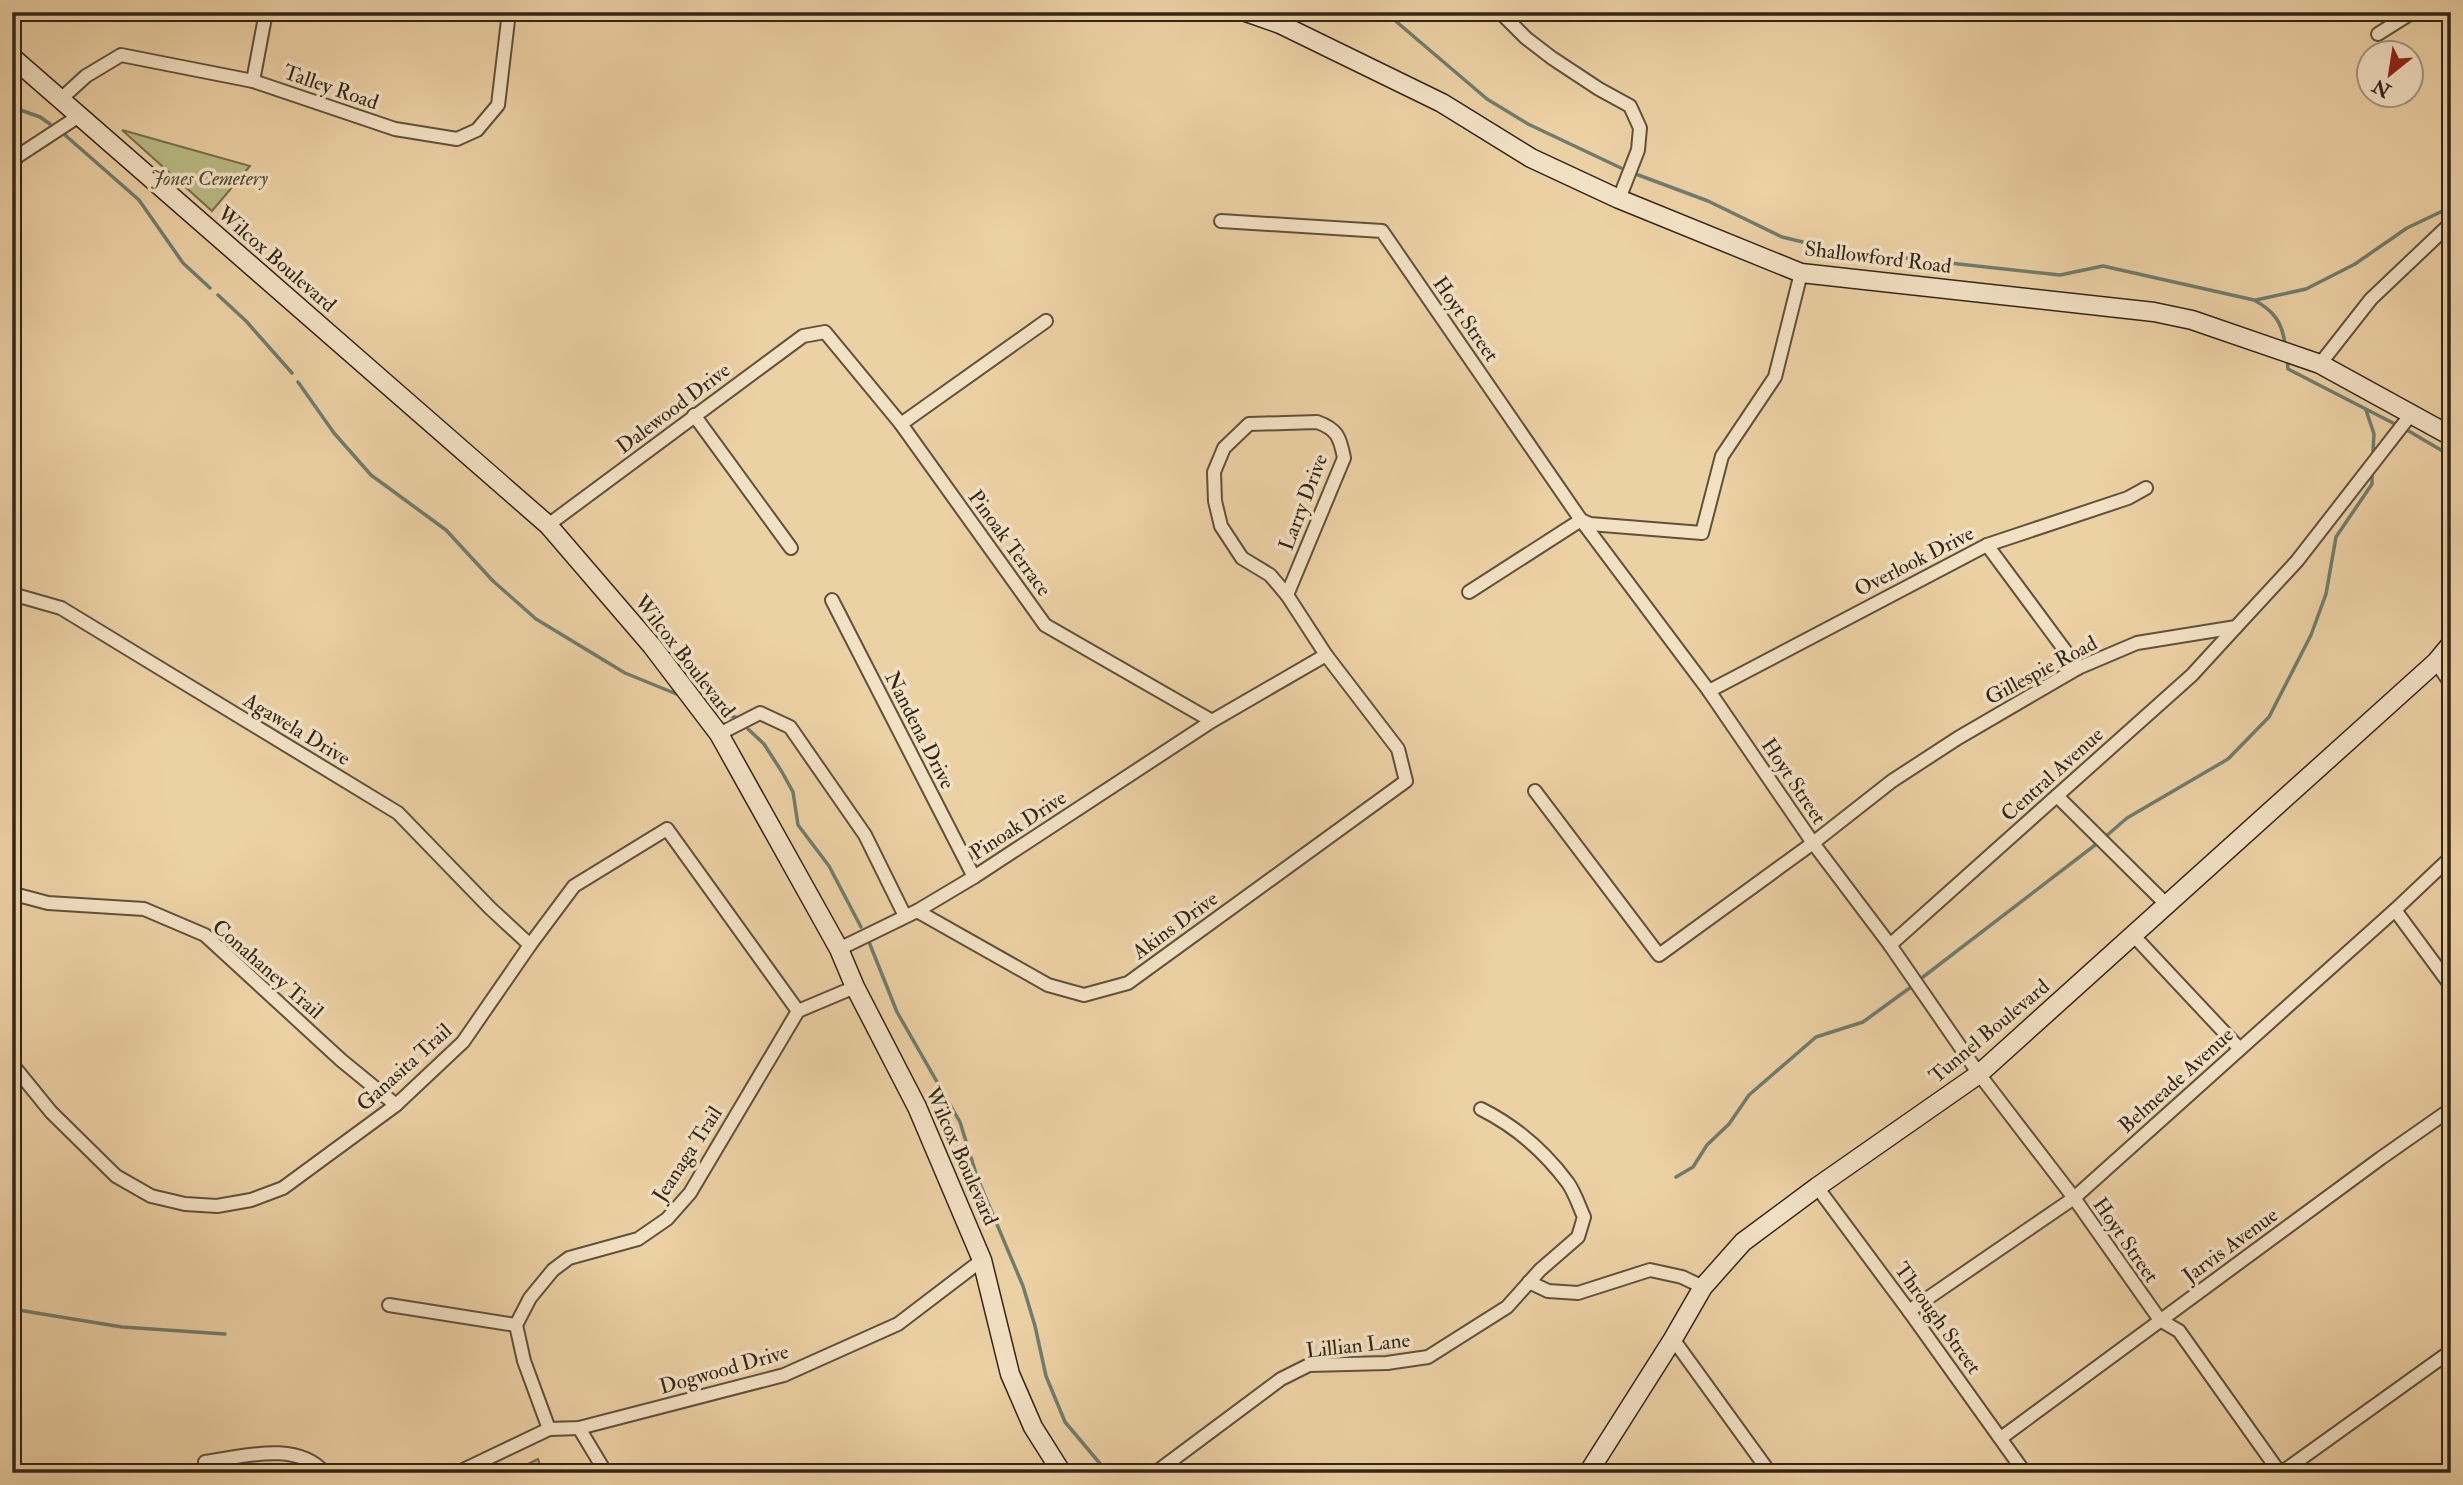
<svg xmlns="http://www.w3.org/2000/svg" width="2463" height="1485" font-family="'IM FELL Double Pica',serif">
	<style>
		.green { fill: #b9bb85; stroke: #75704e; stroke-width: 2 }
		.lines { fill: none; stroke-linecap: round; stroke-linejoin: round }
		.stream { stroke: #6f7d6e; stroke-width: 3.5 }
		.street-casing { stroke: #60513b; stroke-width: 16 }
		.secondary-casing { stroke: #312618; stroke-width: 21 }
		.street { stroke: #f3e1c4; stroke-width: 12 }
		.secondary { stroke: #f3e1c4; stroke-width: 18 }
		.labels { text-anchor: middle; stroke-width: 7; stroke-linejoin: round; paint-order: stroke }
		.street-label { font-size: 21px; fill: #312618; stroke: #f3e1c4 }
		.park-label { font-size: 21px; font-style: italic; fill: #534b33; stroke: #f3e1c4 }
	</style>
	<rect width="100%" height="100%" fill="#ecd1a5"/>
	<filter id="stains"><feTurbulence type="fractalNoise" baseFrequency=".00286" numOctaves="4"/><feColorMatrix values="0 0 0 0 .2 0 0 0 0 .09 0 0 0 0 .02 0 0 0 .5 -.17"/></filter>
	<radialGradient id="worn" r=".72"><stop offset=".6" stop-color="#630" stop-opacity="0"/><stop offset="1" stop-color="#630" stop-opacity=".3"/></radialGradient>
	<g class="green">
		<path d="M122,130L250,166L212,211Z"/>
		<path d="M538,1459L543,1473H510Z"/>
	</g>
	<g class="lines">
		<g class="stream">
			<path d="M1385,12L1487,99L1528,124L1621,168"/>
			<path d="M12,107L40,117L50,124"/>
			<path d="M65,135L139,200L183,263L210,288"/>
			<path d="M1633,173L1708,201L1782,237L1840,251L2060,275L2103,266L2254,300C2274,311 2282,322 2285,344"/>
			<path d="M218,295L246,321L292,373"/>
			<path d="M2256,300L2306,289L2355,264L2407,228L2451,207"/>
			<path d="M2287,359L2288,369L2393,423"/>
			<path d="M298,382L334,433L371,475L446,530L493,581L536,619L625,673L679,695"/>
			<path d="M2366,410L2374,434L2373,451"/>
			<path d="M2407,430L2451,456"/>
			<path d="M708,707L737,718"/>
			<path d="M748,729L764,744L782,772L793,792L798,825L829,866L861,927"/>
			<path d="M2105,837L2127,818L2228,759L2269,717L2311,635L2326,594L2336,537L2372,484V476"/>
			<path d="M867,937L897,1012L960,1122L977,1177L1023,1286L1035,1326L1046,1376L1065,1422L1108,1473"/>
			<path d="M1923,977L2099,842"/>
			<path d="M1676,1177L1693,1167L1707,1145L1729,1124L1749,1095L1816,1037L1863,1022L1911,987"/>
			<path d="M12,1309L122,1327L225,1334"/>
		</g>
		<g class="street-casing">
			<g id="street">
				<path d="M1500,12L1526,38L1552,58L1599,89L1630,106L1640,128L1638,150L1619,199"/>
				<path d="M2378,34L2413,12"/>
				<path d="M253,81L266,12"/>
				<path d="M62,98L86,76L121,55L253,81L395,129L457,139L477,130L498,105L509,12"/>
				<path d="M12,163L18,156L79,116"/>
				<path d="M1221,221L1382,231L1581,520L1709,691L1813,843L1890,945L1979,1074L2074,1198L2160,1320L2179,1331L2280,1473"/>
				<path d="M2320,364L2371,299L2451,223"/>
				<path d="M694,415L791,548"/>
				<path d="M1317,422C1337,429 1340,437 1344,458L1287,595L1270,575L1242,558L1221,526L1215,501L1214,472L1224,448L1249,424Z"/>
				<path d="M901,424L1046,321"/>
				<path d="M548,525L803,336L825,332L901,424L1045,625L1212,721"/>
				<path d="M1987,545L2078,668"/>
				<path d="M1469,592L1581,520L1590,524L1702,533L1722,456L1775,377L1801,273"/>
				<path d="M12,594L61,608L398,813L490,908L530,945"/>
				<path d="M832,600L974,877"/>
				<path d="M2436,662L2451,684"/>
				<path d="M1709,691L1987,545L2128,498L2146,488"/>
				<path d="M719,734L760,713L790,727L865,835L905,916"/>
				<path d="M1535,791L1659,955L1813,843L1892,781L1958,738L2078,668L2137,643L2236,627L2297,561L2412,413"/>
				<path d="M2057,796L2166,904"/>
				<path d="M12,891L14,894L48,903L144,909L205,935L341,1060L396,1105"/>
				<path d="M2395,910L2451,986"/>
				<path d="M917,911L1048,985L1084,995L1128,983L1406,781L1398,749L1326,655L1287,595"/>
				<path d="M2133,935L2239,1048"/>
				<path d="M1890,945L2192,675L2236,627"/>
				<path d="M839,949L917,911L974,877L1212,721L1326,655"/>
				<path d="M12,1064L51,1112L116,1176L151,1196L185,1204L217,1206L251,1200L283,1188L396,1105L463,1042L530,945L574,886L667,829L798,1011"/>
				<path d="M1817,1187L1909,1311L2025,1473"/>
				<path d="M1529,1282L1548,1291L1578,1293L1650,1270L1682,1277L1703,1287"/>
				<path d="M389,1305L516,1325"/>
				<path d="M1909,1311L2074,1198L2395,910L2451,857"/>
				<path d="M1673,1339L1770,1473"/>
				<path d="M579,1428L606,1473"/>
				<path d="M549,1429L524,1361L516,1325L530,1298L553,1270L569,1258L638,1239L667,1219L690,1193L798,1011L855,987"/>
				<path d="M2001,1438L2381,1158L2451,1109"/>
				<path d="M205,1462C243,1457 296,1440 325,1473"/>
				<path d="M457,1473L549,1429L579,1428L784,1375L898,1324L982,1260"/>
				<path d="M1155,1473L1281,1379L1309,1365L1387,1363L1428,1357L1507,1307L1540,1270L1578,1237L1584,1217C1579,1206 1575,1193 1568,1183C1545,1152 1515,1126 1481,1109"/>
				<path d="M2281,1473L2451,1351"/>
			</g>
		</g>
		<g class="secondary-casing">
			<g id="secondary">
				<path d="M1246,12L1280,24L1442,103L1531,158L1619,199L1801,273L2154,312L2192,320L2320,364L2451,436"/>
				<path d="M12,57L548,525L652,646L719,734L839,949L855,987L917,1107L982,1260L1010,1374L1033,1427L1062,1473"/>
				<path d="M1588,1473L1673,1339L1703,1287L1743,1242L1817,1187L1979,1074L2436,662L2451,644"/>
			</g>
		</g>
		<use href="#street" class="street"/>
		<use href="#secondary" class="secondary"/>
	</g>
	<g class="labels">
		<g class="street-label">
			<text transform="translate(331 87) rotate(19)" y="7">Talley Road</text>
			<text transform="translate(1878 257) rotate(7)" y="7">Shallowford Road</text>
			<text transform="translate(277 259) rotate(41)" y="7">Wilcox Boulevard</text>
			<text transform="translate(1466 319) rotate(55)" y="7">Hoyt Street</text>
			<text transform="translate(673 408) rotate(-37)" y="7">Dalewood Drive</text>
			<text transform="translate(1303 502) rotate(-69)" y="7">Larry Drive</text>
			<text transform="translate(1010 543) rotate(54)" y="7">Pinoak Terrace</text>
			<text transform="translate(1914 561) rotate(-27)" y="7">Overlook Drive</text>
			<text transform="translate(685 656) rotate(52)" y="7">Wilcox Boulevard</text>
			<text transform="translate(2041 670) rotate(-28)" y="7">Gillespie Road</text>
			<text transform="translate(297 729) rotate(31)" y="7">Agawela Drive</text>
			<text transform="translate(920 730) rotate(63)" y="7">Nandena Drive</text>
			<text transform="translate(2052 774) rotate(-42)" y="7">Central Avenue</text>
			<text transform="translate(1794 781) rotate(56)" y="7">Hoyt Street</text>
			<text transform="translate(1018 825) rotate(-33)" y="7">Pinoak Drive</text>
			<text transform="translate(1175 925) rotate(-36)" y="7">Akins Drive</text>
			<text transform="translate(268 969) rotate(41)" y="7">Conahaney Trail</text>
			<text transform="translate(1989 1031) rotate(-40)" y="7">Tunnel Boulevard</text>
			<text transform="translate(404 1067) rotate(-42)" y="7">Ganasita Trail</text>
			<text transform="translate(2176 1080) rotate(-42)" y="7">Belmeade Avenue</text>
			<text transform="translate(687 1154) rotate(-57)" y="7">Jeanaga Trail</text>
			<text transform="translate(962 1156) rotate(66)" y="7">Wilcox Boulevard</text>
			<text transform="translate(2126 1240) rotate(55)" y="7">Hoyt Street</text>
			<text transform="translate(2230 1245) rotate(-36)" y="7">Jarvis Avenue</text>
			<text transform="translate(1938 1318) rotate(54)" y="7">Through Street</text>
			<text transform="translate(1358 1345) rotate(-6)" y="7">Lillian Lane</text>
			<text transform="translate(724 1369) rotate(-16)" y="7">Dogwood Drive</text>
		</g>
		<g class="park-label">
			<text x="209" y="185">Jones Cemetery</text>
		</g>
	</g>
	<rect width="2463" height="1485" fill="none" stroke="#ecd1a5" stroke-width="42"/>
	<rect x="14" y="14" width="2435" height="1457" fill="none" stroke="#312618" stroke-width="3.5"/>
	<rect x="21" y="21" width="2421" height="1443" fill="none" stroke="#312618" stroke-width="2"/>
	<g transform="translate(2390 74) rotate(210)"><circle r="33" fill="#f3e1c4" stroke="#a5967f" stroke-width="2"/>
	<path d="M0-5L12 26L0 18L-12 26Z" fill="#8f2418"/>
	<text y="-10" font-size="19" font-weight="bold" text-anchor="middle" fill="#312618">N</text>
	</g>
	<rect width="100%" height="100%" filter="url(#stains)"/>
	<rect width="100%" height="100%" fill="url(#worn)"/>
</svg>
